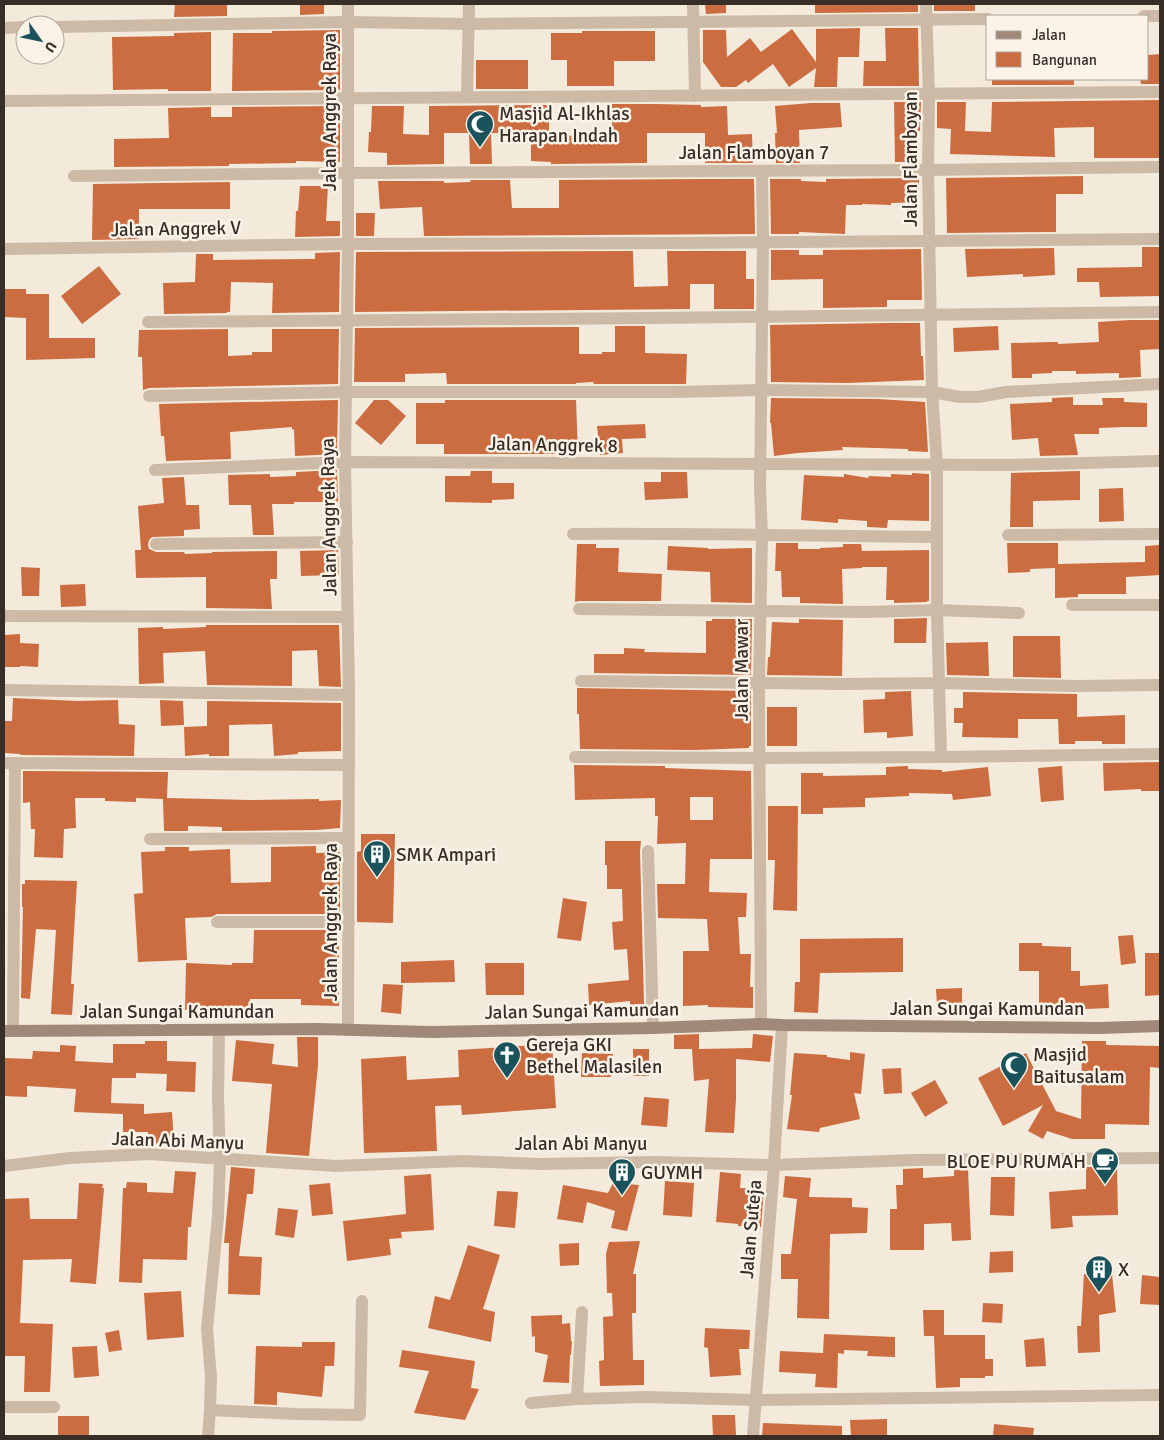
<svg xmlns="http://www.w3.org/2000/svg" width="1164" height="1440" font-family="Signika,sans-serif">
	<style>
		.building { fill: #cc6c41; fill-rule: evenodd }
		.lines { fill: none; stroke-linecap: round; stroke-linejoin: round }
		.street { stroke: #ccbaa7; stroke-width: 12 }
		.secondary { stroke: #a08978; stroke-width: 12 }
		.labels { text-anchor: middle; stroke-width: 5; stroke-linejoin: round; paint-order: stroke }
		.street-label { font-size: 19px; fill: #382e28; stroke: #fbf3e8 }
		.poi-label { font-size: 19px; fill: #382e28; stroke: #fbf3e8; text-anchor: start }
	</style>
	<rect width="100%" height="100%" fill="#f3eadc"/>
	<g class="building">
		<path d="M175,4H227V16L174,17Z"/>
		<path d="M300,4H324V14L300,15Z"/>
		<path d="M705,4H726V13L706,14Z"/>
		<path d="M815,4H918V12L815,13Z"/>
		<rect x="934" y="4" width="41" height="7"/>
		<path d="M860,28L859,57H838L837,87H814L816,68L789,87L773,64L748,83L746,80L736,87H721L703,62V30H726L727,57L750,38L761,52L792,29L816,62V29Z"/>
		<path d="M885,28H918L919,86H863L864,61H886Z"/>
		<path d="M340,30V90L232,91L233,33H272V31Z"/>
		<path d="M582,31H655V61H614V86H567V60H551V33H582Z"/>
		<path d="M211,32V91H168V89L113,90L112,37L174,36V33Z"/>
		<path d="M1160,54V84H1141L1140,79H1148V55Z"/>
		<rect x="476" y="60" width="52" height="29"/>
		<rect x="992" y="79" width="82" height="6"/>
		<path d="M1160,100V158H1094V127L1054,128L1055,157L950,154L951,129L937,128V102H966L965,131L991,132L992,102Z"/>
		<path d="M894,102H921L920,127V131H917V162H895Z"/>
		<path d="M811,103H840L842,127L799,130L800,163H776L775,133H777L775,106Z"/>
		<path d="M612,104H656L701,105V107L727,106L728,135L752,134L753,163H705V133H647V163L551,164V162L531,161V133H491L492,164H470L469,133H444V164L387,165V153L368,152L369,132H371L372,106H404L403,134L429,135V106L549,105V135L612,137Z"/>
		<path d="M340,106V162L296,161V163L229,164V166L114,167V139L169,138L168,108L211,107V117H232V107Z"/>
		<path d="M1083,176V194H1056V232L947,233L946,178Z"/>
		<path d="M919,178V202L891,203V205L862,204V205H846L845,234L799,232V234H771L770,179H801V181L826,182V179Z"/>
		<path d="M705,179H754L755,234L424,236L422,207L380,209L378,181H444V183L471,182L470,180H510L512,208H559V180Z"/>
		<path d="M230,182V209H139V239L92,240L93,184Z"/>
		<path d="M300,186H328L326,221H340V236L295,237L296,211H298Z"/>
		<path d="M356,213H375L374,236H356Z"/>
		<path d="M1142,247H1160V296L1100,297L1099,282H1077V268L1142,267Z"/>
		<path d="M1054,248L1055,275L1023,277V274L967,277L965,249Z"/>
		<path d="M921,249L922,300H887V307L823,308V279L771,280V250H799V255H823V250Z"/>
		<path d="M633,251L634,287L668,286L667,251H746V279H754V309H714V284H690V309L355,312L356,252Z"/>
		<path d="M340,252L339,312L272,313L273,283L231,282L230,312H227V313L164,314L163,283L195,282L196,254H213V260L315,259V253Z"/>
		<path d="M99,266L121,294L82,324L61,296Z"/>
		<path d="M4,289H26V294H49V338H95V358L26,360V318L4,317Z"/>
		<path d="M1130,320H1160V349L1140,350L1141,377L1119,378V373L1076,374V371H1052V373L1032,374V378H1012L1011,343L1051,342H1058V344L1099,342L1098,322Z"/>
		<path d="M888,323H920L921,356H923L924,380L848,383L771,382L770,325Z"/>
		<path d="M615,326H645V353L687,354L686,384H594L593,382L576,383V384H447L446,373L405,374V382H354L355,328L579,327V354H602V352H615Z"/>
		<path d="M998,326L999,350L954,352L953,328Z"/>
		<path d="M228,329V356L252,355V352H272V329H339L338,384L149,388L143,390L142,357H138L139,330Z"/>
		<path d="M1073,397V405H1103L1102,398H1124V402L1147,403V427H1124L1099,428V434H1074L1078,455L1040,456L1038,438L1012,440L1010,404L1052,402V398Z"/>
		<path d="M771,398L878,399L925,402L928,452L908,451V449L842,447L843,450L797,453L774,456L771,423H770Z"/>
		<path d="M338,400L337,454L295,456L294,429L292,430V427L230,432L231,459L166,461L164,436H161L159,404Z"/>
		<path d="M374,400H388L406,416L381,445L355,423Z"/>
		<path d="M445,400H576L578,454H444V444H416V403H445Z"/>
		<path d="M645,424L646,438L622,439L623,453L600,455L597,426Z"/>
		<path d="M337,470L338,502H294V504H272L274,535H253L251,505H229L228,475L270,474V477L296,476V472Z"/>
		<path d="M471,471H492V483H514V499L492,500V503L445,502V476H470Z"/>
		<path d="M1080,471V500L1033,501V527H1010L1011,473Z"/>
		<path d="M661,472H687L688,498L645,500L644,482H661Z"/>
		<path d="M912,473L929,474V521L888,520L887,528L867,527V521L838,519V523L801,520L804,475L844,477V474L868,478L869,476L891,477V474L912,475Z"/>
		<path d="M184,477L186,505H199L200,529L184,530V536L152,537L149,540L148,545L149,549L156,552H184L185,554L212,553V552L277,551V579H270L272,609L206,608V577L136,578L135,550H141L138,506L164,503L162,478Z"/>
		<path d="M1123,488L1124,521L1099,522V489Z"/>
		<path d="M776,543H798V549H820V548L843,547V544H861L862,551L929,550V601H927V602L894,603V600H886L887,567H862V568L842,569L843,604L800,603V597H782L781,571H775Z"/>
		<path d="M1007,543H1058V564L1145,562V546L1160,545V575L1126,577V594H1078V597L1055,598V568L1030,569V572L1008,573Z"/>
		<path d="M577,544H596V548H619L618,572L662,574L661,601H579L575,602Z"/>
		<path d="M668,546L708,548V549L752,548V603L711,602L710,572L667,570Z"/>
		<path d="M338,550L339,575L301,576L300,551Z"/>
		<path d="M21,567L40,568L39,596H22Z"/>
		<path d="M85,584L86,606L61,607L60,585Z"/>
		<path d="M927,618L926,643H894V619Z"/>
		<path d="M712,619H752L751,675L594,673V654H624V648L645,649L644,652L706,653V621H712Z"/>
		<path d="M799,619L843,620L842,676L767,675L768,657H770L772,622L799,623Z"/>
		<path d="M206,625H339L341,687L319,686L317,650L292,651V686L207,685L205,651L163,653L164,683L139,684L138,628L163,627V629L206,627Z"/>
		<path d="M20,634V643L39,644L38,667L20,666V667H4V635Z"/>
		<path d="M1013,636H1060L1061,678L1013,677Z"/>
		<path d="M988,642L989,676L947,675L946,643Z"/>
		<path d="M577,688L751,691V746H749V748L695,750L580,749L579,714H577Z"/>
		<path d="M911,691L913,736L887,738V732L864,733L863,700L885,699V692Z"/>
		<path d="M963,692L1077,694V717L1125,715V744H1102V741H1075V744H1059L1058,719H1018V738L962,737L963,723H954V708H963Z"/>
		<path d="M13,698L77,701L118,700L119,724L135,725L134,756L21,755L20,754L4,753V721H12Z"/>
		<path d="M160,700L183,701L184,725L161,726Z"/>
		<path d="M207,701L341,703V751L298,752V754L274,756L272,724L229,725V756H209V754L185,756L184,727L207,726Z"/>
		<rect x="767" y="707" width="30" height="39"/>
		<path d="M1160,762V791H1141V789L1104,791L1103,763Z"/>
		<path d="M574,765L665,766V768L751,771L752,859H710L709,892L747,893L746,917H738L740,954H751L750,987H753V1008L708,1007V1005L683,1006V951H709L707,919L658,918L657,884H685L686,843L657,844L658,816H655V798L575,800ZM690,797H713V820H690Z"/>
		<path d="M908,766V769L942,770V772L988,767L991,796L953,800L952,794L909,793V796L865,798V807L823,808V814H801V773H823V776L886,775V767Z"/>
		<path d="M1062,766L1064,800L1041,802L1038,768Z"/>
		<path d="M23,771L168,772L167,798L249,800L319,799V801L341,800L340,828L316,830L222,831V827L188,826V831H164L163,799L136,798V802L105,801V798H75L76,828L64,829L63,858L34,857L35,829H31L30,802L23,803Z"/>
		<path d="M768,806H798L797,911L773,910L775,860H768Z"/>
		<path d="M361,834H395L393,923L357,922V852L361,851Z"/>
		<path d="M605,841H641L640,851L644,1004L630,1005V1001L589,1005L588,984L629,980L627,949L614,950L612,922L623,921L622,889H607V865H605Z"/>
		<path d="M316,846V853L340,852V914H217L211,917L185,918L187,960L138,962L134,894L143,893L141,852L165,851V847H189V851L230,849L231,883L271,882V847Z"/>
		<path d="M25,880L77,881L71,984H74L72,1015L51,1014L56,930L36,929L30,999L21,998L23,907H22V884H25Z"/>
		<path d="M563,898L587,902L581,941L557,938Z"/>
		<path d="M254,930H339V1006L301,1005V999H250V1008L230,1007L229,1012L185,1010L186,963L232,965V963H253Z"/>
		<path d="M1133,935L1136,963L1121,965L1118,936Z"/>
		<path d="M903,938V972L820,973L818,1013L794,1012L795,982H800V939Z"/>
		<path d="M1019,943H1042V946L1071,947V971H1080V986L1108,984L1109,1008L1039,1011V971H1019Z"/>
		<path d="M1145,953H1160V995L1145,996Z"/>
		<path d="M454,960L455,982L401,983V962Z"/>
		<path d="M485,963H524V995H486Z"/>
		<path d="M383,984L403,985L401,1014L381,1012Z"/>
		<path d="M962,988V1003L937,1004L936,989Z"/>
		<path d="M699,1034V1049L752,1048L753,1034L773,1036L770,1062L736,1059V1098L734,1133L705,1132L709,1079L694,1081L692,1049H674V1035Z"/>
		<path d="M297,1037H318V1065L309,1156L266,1153L272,1084L232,1081L236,1040L274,1044L272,1064L298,1067Z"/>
		<path d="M145,1041H167V1061L196,1062L195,1092L166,1091L167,1074L136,1073V1078H112L111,1103L144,1104V1114L172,1112L174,1142L149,1144L148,1132H123V1114L74,1112L76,1089L27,1086V1097L4,1096V1058L32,1059L33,1051L60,1052V1045L76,1046L75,1061L113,1063V1044H145Z"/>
		<path d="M1082,1041H1106V1045L1160,1046V1068L1150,1067L1149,1125L1105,1124V1139H1072L1047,1131L1043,1139L1028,1131L1043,1105L1003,1126L978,1078L1026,1053L1056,1111L1081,1119Z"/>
		<path d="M552,1044L556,1108L462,1115L461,1105L435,1106L437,1151L364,1153L361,1059L406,1056L407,1080L459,1077L458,1050Z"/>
		<rect x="633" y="1049" width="16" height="27"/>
		<path d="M850,1052L865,1054L861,1094L854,1093L860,1119L820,1128L819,1132L787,1129L792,1095H790L794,1053L827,1055V1057L850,1060Z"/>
		<path d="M582,1053L613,1054L611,1077H581Z"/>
		<path d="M901,1068L902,1093L884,1094L882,1069Z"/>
		<path d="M935,1080L948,1103L925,1117L911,1093Z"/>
		<path d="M644,1097L669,1099L667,1127L641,1125Z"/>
		<path d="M231,1167L255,1169L253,1194H247L239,1256L262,1257L260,1295L228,1294L229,1243H224Z"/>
		<path d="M1086,1167H1117L1118,1215L1072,1216L1073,1227L1051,1229L1049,1192L1086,1189Z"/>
		<path d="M923,1168V1178L954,1176V1170L968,1169L971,1240L952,1241L951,1223L924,1224V1250H890V1209H897L896,1185H903V1169Z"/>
		<path d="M175,1171L196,1172L191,1227H188L187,1260L143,1259L142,1283L119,1282L123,1188H126L127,1182L147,1183V1192L173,1193Z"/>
		<path d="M720,1172L741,1174L740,1188L764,1189L761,1227L738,1226V1224L716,1222Z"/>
		<path d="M431,1174L434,1230L401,1232L402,1238L389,1239L391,1255L347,1261L343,1221L406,1214L404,1176Z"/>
		<path d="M785,1176L811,1178L809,1197L852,1198V1207L868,1208L867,1233L830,1234L829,1319L797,1318L798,1279H781V1254H791L797,1199L783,1197Z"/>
		<path d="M991,1177H1015L1014,1216L990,1215Z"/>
		<path d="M665,1181L694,1183L692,1217L663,1215Z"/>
		<path d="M79,1183L103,1184L102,1188H104L96,1284L70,1282L72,1259L23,1260L20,1323L53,1324L50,1392H24L25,1356H4V1199L29,1198L30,1219H77Z"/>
		<path d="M330,1183L333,1214L312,1216L309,1185Z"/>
		<path d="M613,1183L639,1185L627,1231L611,1228L615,1211L587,1202L583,1223L557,1219L563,1185L608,1193Z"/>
		<path d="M497,1191L518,1192L515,1228L494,1226Z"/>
		<path d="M278,1208L298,1210L294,1238L275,1235Z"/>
		<path d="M640,1241L633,1274H636V1313H632L633,1360H644V1385L600,1386L599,1361L604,1360L603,1317L613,1316L612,1293H607L606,1254L609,1242Z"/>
		<path d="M579,1243V1265L560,1266L559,1244Z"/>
		<path d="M468,1245L500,1255L483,1309L495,1312L491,1342L428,1328L435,1296L450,1300Z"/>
		<path d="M1013,1251V1272L989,1273L990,1252Z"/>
		<path d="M1084,1274H1112L1116,1312L1099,1315L1100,1352L1078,1353L1077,1326H1081Z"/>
		<path d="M1142,1275L1160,1277V1305L1140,1304Z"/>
		<path d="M181,1291L184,1337L147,1340L144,1293Z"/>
		<path d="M983,1303L1003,1304L1002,1323L982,1322Z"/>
		<path d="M923,1310H944V1335H985V1359H993V1376H985V1378H960V1387L936,1388L934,1336H924Z"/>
		<path d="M562,1315V1324L570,1323L571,1341H572L571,1355H570L569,1383L543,1382L548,1355L535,1352V1336L532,1337L531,1316Z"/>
		<path d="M705,1328L750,1330L749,1349H739L741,1375L710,1377L708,1348L704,1347Z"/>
		<path d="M119,1330L122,1350L109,1352L105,1333Z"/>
		<path d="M824,1334L895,1337V1357L867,1356L868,1351L844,1350V1354L838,1353L837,1388L815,1387L816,1374L779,1372L780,1351L823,1353Z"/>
		<path d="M1044,1338L1046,1366L1026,1367L1024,1340Z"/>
		<path d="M302,1342H335L334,1366H325L322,1397L277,1392V1405L254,1404L256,1346L302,1347Z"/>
		<path d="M97,1346L99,1376L74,1378L72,1347Z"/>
		<path d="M402,1350L475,1361L471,1388L479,1389L465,1420L414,1413L429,1371L399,1367Z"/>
		<path d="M712,1415H735L736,1436H713Z"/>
		<rect x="58" y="1416" width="31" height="20"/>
		<path d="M887,1419V1436H851L850,1420Z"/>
		<path d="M763,1423L842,1426V1436H762Z"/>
		<path d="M994,1424L1034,1428L1033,1436H993Z"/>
	</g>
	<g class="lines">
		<g class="street">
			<path d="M693,4L695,96"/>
			<path d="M1144,16H1160"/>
			<path d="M55,27L348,22L469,24L988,19"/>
			<path d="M4,28L25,27"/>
			<path d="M467,97L469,4"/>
			<path d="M4,101C389,97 775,96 1160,92"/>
			<path d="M74,176L348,173L928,170L1160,167"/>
			<path d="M4,249L348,244L684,243L1160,239"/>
			<path d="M148,322L650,318L1160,312"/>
			<path d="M149,396L347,392H675L761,390L932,392L960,397H978L1006,392L1160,384"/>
			<path d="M155,470L345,462L1010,465L1160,461"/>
			<path d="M573,534C694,533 815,536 937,537"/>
			<path d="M1008,535L1160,534"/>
			<path d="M156,544L347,542"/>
			<path d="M1072,605H1160"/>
			<path d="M579,609L867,612L937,610L1019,613"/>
			<path d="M4,616L348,617"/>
			<path d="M581,681L842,684L939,683L937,610V465L932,392L928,170L929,95L926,4"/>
			<path d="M4,690L349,695"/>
			<path d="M575,757L760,758L941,757L939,683L1075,686L1160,685"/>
			<path d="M941,757L1160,754"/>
			<path d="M4,763L349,765"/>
			<path d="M150,839L348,838"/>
			<path d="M648,851L653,1028"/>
			<path d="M217,922H349"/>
			<path d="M761,1024L759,684L762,536L760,488L763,242L762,171"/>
			<path d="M348,1030L349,695L345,462L348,244V4"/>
			<path d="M13,1031L15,763"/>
			<path d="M4,1166L70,1158L149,1154L336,1166L462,1161L540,1164L655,1162L774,1165L914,1160L1160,1158"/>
			<path d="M577,1399L582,1312"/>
			<path d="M531,1403L577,1399L646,1397L756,1400L1160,1395"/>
			<path d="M4,1407H54"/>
			<path d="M210,1410L296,1414L360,1415L362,1301"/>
			<path d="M208,1436L210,1410L211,1377L207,1329L218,1217L220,1158L218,1098L219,1031"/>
			<path d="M753,1436L774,1165L782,1025"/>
		</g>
		<path class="secondary" d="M4,1031L318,1029L432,1032L653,1028L761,1024L782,1025L1099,1028L1160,1026"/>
	</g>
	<defs>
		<g id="mosque-pin" transform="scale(1.4375)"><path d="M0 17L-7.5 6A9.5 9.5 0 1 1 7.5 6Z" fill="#1b535c" stroke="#fbf3e8"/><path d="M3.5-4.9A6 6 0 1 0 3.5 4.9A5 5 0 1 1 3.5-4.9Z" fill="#fff"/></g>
		<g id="building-pin" transform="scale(1.4375)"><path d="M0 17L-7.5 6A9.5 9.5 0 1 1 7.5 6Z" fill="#1b535c" stroke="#fbf3e8"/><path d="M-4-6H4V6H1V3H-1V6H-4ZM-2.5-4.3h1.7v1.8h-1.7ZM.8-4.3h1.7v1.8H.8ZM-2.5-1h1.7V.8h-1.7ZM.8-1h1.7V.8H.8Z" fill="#fff"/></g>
		<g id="church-pin" transform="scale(1.4375)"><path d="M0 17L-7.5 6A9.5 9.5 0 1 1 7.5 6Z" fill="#1b535c" stroke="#fbf3e8"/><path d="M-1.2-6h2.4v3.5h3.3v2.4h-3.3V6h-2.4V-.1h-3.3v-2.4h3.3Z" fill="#fff"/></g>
		<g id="cafe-pin" transform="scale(1.4375)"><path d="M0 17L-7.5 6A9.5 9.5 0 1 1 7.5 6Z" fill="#1b535c" stroke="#fbf3e8"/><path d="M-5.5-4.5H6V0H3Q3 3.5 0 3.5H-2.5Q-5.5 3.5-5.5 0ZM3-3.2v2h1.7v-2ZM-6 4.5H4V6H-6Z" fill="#fff"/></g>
	</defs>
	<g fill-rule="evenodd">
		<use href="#mosque-pin" x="480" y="124"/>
		<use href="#building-pin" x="377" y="854"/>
		<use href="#church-pin" x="507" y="1055"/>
		<use href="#mosque-pin" x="1014" y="1065"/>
		<use href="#cafe-pin" x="1105" y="1161"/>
		<use href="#building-pin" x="622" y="1172"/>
		<use href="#building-pin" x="1099" y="1269"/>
	</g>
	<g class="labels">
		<g class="street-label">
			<text transform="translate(329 112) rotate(-90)" y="7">Jalan Anggrek Raya</text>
			<text x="754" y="159">Jalan Flamboyan 7</text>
			<text transform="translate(910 159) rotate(-90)" y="7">Jalan Flamboyan</text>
			<text transform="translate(176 228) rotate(-1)" y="7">Jalan Anggrek V</text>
			<text transform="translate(553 444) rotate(1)" y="7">Jalan Anggrek 8</text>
			<text transform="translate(328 517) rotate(-91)" y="7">Jalan Anggrek Raya</text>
			<text transform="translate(741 670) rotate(-90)" y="7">Jalan Mawar</text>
			<text transform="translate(330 922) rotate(-90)" y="7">Jalan Anggrek Raya</text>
			<text x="987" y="1015">Jalan Sungai Kamundan</text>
			<text transform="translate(582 1010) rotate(-1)" y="7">Jalan Sungai Kamundan</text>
			<text x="177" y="1018">Jalan Sungai Kamundan</text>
			<text transform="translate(178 1140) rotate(2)" y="7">Jalan Abi Manyu</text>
			<text x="581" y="1150">Jalan Abi Manyu</text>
			<text transform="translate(750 1229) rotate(-85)" y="7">Jalan Suteja</text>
		</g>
		<g class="poi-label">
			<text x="499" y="120">Masjid Al-Ikhlas<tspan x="499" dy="22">Harapan Indah</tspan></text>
			<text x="396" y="861">SMK Ampari</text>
			<text x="526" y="1051">Gereja GKI<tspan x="526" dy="22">Bethel Malasilen</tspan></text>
			<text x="1033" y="1061">Masjid<tspan x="1033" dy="22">Baitusalam</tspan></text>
			<text x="1086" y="1168" text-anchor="end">BLOE PU RUMAH</text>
			<text x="641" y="1179">GUYMH</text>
			<text x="1118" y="1276">X</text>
		</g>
	</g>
	<rect width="1164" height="1440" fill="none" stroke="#382e28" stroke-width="10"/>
	<rect x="986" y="15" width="162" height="65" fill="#fbf3e8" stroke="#ada49b"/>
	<rect x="996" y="31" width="25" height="8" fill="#a08978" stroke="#ada49b"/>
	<text x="1032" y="40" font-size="15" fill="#382e28">Jalan</text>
	<rect x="996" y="52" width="25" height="15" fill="#cc6c41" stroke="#ada49b"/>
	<text x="1032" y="65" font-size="15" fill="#382e28">Bangunan</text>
	<g transform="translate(40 40) rotate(123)"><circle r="24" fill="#fbf3e8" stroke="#ada49b"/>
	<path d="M0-4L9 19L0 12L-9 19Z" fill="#1b535c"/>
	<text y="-8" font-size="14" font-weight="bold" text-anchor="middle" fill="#382e28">U</text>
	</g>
</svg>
